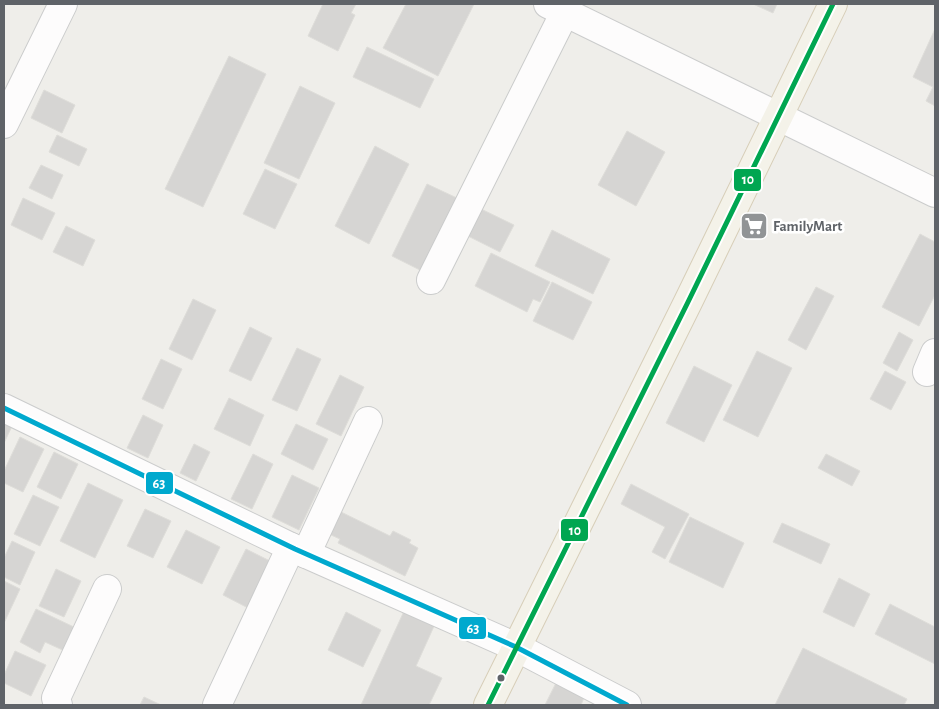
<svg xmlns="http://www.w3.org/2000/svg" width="939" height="709" font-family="'Alegreya Sans',sans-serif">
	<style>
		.building { fill: #d6d5d3; stroke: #deddd9 }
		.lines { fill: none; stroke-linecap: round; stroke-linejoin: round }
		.minor-casing { stroke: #cbcccc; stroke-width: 30 }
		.major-casing { stroke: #d7ceb8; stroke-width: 30 }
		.minor { stroke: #fdfcfc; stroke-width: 28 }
		.major { stroke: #f4f2e9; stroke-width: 28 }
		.bus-1-casing { stroke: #fff; stroke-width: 9 }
		.bus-2-casing { stroke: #fff; stroke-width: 9 }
		.bus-1 { stroke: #00a9ce; stroke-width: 5 }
		.bus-2 { stroke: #00a651; stroke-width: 5 }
		.bus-dot { fill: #5f6368; stroke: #fff; stroke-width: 2 }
		.labels { text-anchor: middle; stroke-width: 5; stroke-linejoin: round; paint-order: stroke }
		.poi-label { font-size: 15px; font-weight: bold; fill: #5f6368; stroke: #fff; text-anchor: start }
		.line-badge { stroke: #fff; stroke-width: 2 }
		.badge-label { font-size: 14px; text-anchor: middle; font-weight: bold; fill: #fff }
	</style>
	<rect width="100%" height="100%" fill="#efeeea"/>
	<g class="building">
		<path d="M323,4H356L351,13L355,15L338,51L308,36Z"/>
		<path d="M406,4H474L438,76L383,48Z"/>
		<path d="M753,4H777L773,13Z"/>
		<path d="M935,29V106L926,101L933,87L913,77Z"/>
		<path d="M367,47L434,79L420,108L353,77Z"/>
		<path d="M229,56L266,74L203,207L165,189Z"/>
		<path d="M300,86L335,103L299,179L264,163Z"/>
		<path d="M44,90L75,105L62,133L31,118Z"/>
		<path d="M627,131L665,152L636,206L598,185Z"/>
		<path d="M57,135L87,149L79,166L49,152Z"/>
		<path d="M375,146L409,164L369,244L335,226Z"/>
		<path d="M41,165L63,175L52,199L29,188Z"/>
		<path d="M265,169L297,184L275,229L243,214Z"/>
		<path d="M427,184L459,199L424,272L392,256Z"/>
		<path d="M23,198L55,213L42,240L11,225Z"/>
		<path d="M479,208L514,225L500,252L466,235Z"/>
		<path d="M66,226L95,240L83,266L53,252Z"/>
		<path d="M552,230L610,259L593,294L535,266Z"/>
		<path d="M920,234L935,242V295L919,326L882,307Z"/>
		<path d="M491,253L550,282L540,302L533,299L527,312L475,286Z"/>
		<path d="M552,282L592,302L573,340L533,321Z"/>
		<path d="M816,287L834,296L806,350L788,340Z"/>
		<path d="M193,299L216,310L192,360L169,349Z"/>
		<path d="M250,327L272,338L251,381L229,371Z"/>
		<path d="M899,332L913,340L897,371L883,363Z"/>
		<path d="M297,348L321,359L297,411L272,400Z"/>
		<path d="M757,351L792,368L758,437L723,420Z"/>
		<path d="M161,359L182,369L163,409L142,399Z"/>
		<path d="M694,366L732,385L704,442L666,423Z"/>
		<path d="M885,371L906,382L891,410L870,399Z"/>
		<path d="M340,375L364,387L341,436L316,424Z"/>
		<path d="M229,398L264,415L250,446L214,429Z"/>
		<path d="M143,415L163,425L148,458L127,448Z"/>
		<path d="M4,420L13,424L4,443Z"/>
		<path d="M296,424L328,439L313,470L281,454Z"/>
		<path d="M20,437L44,449L23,492L4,483V471Z"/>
		<path d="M194,444L210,452L196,481L180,473Z"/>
		<path d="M54,452L78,464L61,499L37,487Z"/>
		<path d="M253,454L273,464L252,509L231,499Z"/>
		<path d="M826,454L860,471L852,486L818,468Z"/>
		<path d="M292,475L319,488L299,530L272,517Z"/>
		<path d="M88,483L123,500L95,558L60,541Z"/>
		<path d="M631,484L689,514L665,559L652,552L665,527L621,504Z"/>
		<path d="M33,495L59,507L40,546L14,534Z"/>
		<path d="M145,509L171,521L153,558L127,546Z"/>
		<path d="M339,511L390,536L393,531L411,540L409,543L418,548L405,576L338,543L340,539L329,534Z"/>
		<path d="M690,517L744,543L723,588L669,562Z"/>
		<path d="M782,523L830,544L821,564L773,542Z"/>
		<path d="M186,530L220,547L202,584L167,567Z"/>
		<path d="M12,541L35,552L20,585L4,577V558Z"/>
		<path d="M246,549L276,564L252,610L223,595Z"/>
		<path d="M56,569L81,581L64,617L39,606Z"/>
		<path d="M839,578L870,594L854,627L823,612Z"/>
		<path d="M4,581L20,589L4,623Z"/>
		<path d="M890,604L935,627V664L875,634Z"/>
		<path d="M36,609L78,629L67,652L45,642L40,653L20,642Z"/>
		<path d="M405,609L435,624L416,666L442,678L429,705H361Z"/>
		<path d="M346,612L381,630L363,667L328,650Z"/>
		<path d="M803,648L907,699L904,705H775Z"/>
		<path d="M15,651L46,665L31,696L4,683V675Z"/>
		<path d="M557,681L585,695L581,705H545Z"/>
		<path d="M144,697L161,705H140Z"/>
	</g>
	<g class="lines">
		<g class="minor-casing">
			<g id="minor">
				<path d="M548,4L935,193"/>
				<path d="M4,124L63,4"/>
				<path d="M431,280L565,12"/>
				<path d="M927,372L935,353"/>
				<path d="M4,408L295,549L516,647L627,705"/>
				<path d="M306,554L368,421"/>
				<path d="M58,705L56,698L107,589"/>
				<path d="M217,705L291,547"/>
			</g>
		</g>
		<g class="major-casing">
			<path id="major" d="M488,705L688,302L833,4"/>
		</g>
		<use href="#minor" class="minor"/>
		<use href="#major" class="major"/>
		<g class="bus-1-casing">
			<path id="bus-1" d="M4,408L295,549L516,647L627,705"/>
		</g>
		<g class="bus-2-casing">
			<path id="bus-2" d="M488,705L688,302L833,4"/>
		</g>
		<use href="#bus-1" class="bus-1"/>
		<use href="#bus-2" class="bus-2"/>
	</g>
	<defs>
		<g id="supermarket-square" transform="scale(1.4375)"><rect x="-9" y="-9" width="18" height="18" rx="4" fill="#919496" stroke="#fff"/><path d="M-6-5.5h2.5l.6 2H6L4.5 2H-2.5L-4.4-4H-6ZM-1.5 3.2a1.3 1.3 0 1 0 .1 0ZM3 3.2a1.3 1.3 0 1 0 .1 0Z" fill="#fff"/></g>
	</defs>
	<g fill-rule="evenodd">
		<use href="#supermarket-square" x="754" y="226"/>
	</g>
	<circle class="bus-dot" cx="501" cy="678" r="4.5"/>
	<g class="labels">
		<g class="poi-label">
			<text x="773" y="231">FamilyMart</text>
		</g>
	</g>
	<g class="line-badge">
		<rect x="733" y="168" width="29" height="24" rx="5" fill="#00a651"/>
		<rect x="145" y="471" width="29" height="24" rx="5" fill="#00a9ce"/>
		<rect x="560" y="518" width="29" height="24" rx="5" fill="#00a651"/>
		<rect x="458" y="616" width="29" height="24" rx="5" fill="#00a9ce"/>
	</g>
	<g class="badge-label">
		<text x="748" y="184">10</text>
		<text x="159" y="488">63</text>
		<text x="575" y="535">10</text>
		<text x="473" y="633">63</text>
	</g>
	<rect width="939" height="709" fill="none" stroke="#5f6368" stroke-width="10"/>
</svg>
